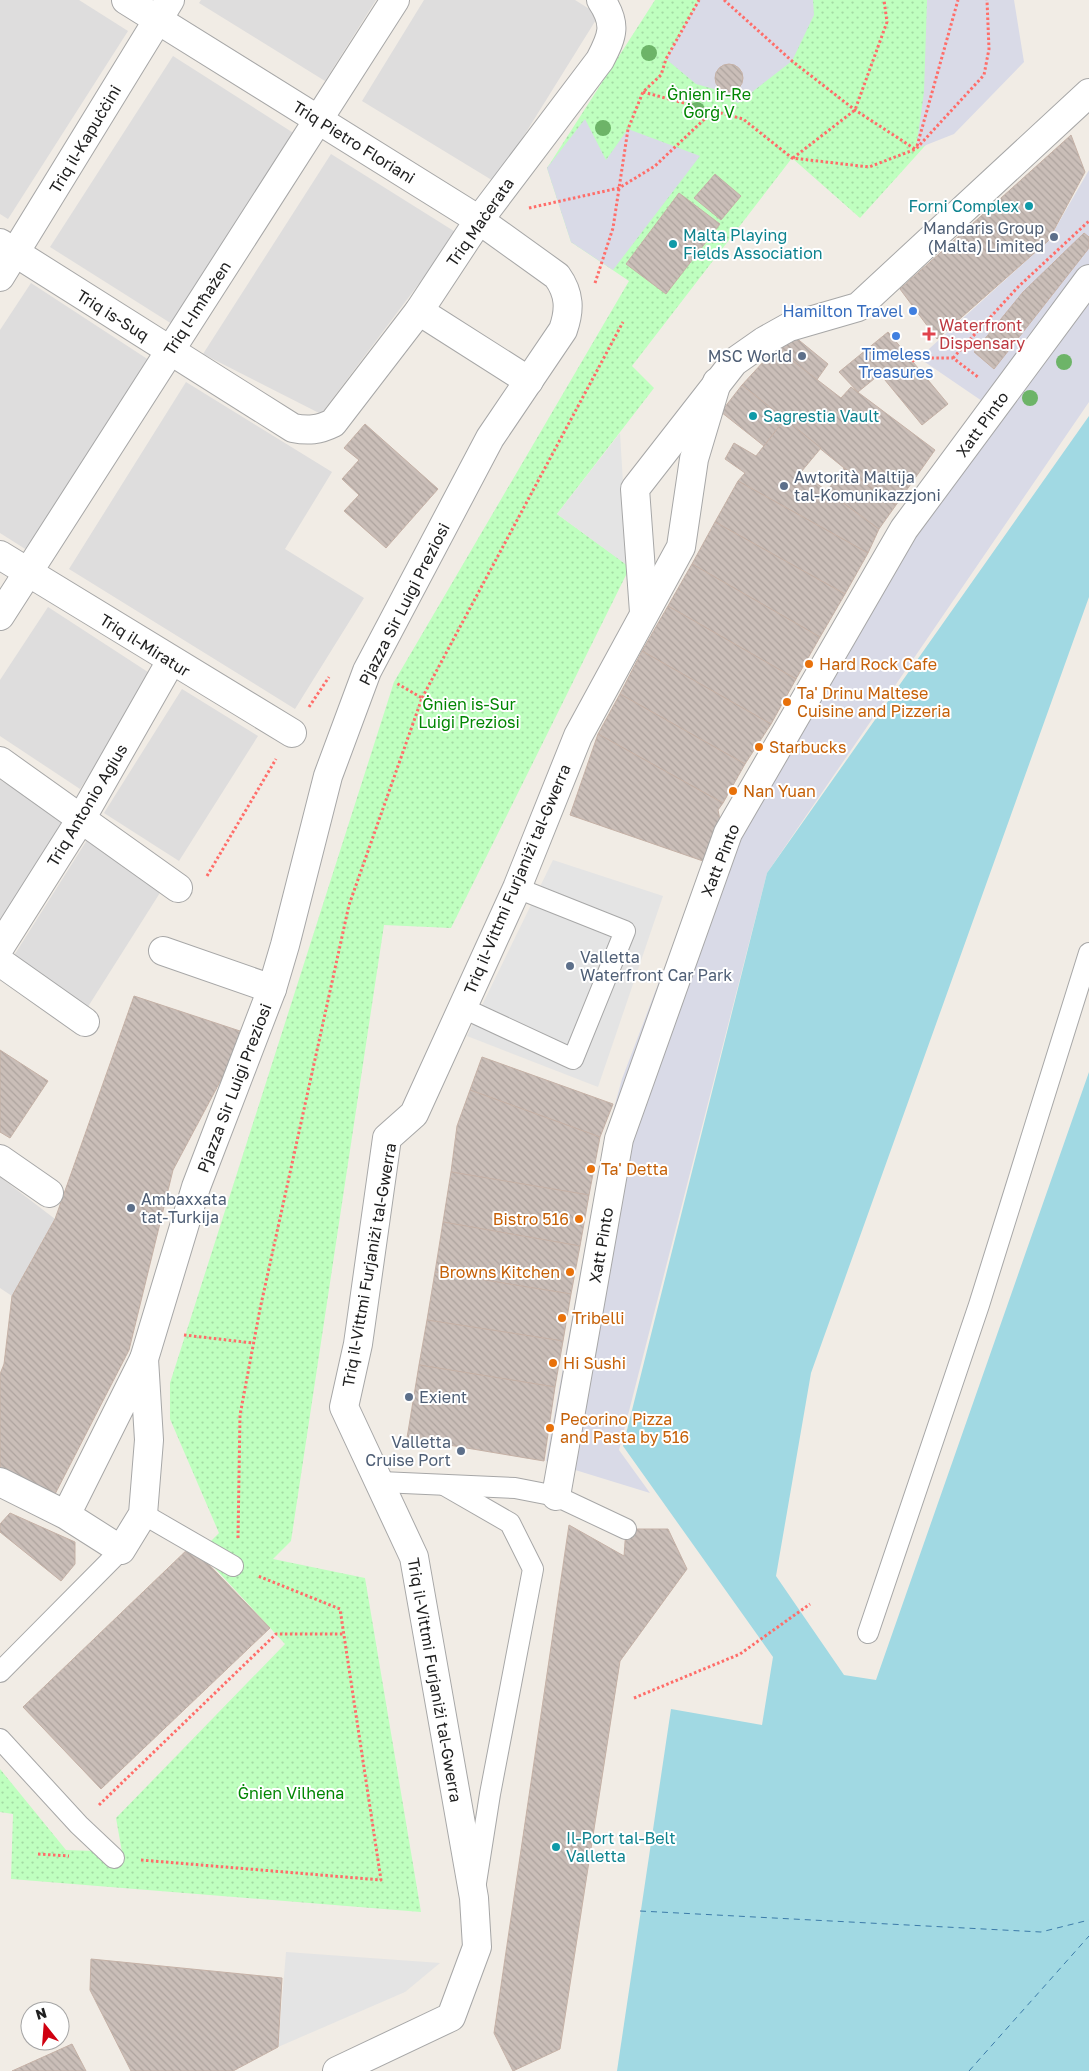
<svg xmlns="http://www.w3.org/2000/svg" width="1089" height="2071" font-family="'Golos Text',sans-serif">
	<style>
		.residential { fill: #dedddd }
		.park { fill: url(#park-dots) }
		.parking { fill: #e4e4e4 }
		.plaza { fill: #d9dae7 }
		.water { fill: #a1d9e3 }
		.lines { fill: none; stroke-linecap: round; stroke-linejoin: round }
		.ferry { stroke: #3c7ba9; stroke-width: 1; stroke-dasharray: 6 5; stroke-linecap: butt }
		.building { fill: url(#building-back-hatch); stroke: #c5b1a6 }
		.service-casing { stroke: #a7a7a7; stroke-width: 22 }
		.pedestrian-casing { stroke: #a7a7a7; stroke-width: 30 }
		.minor-casing { stroke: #a7a7a7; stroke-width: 30 }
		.tertiary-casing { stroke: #a7a7a7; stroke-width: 30 }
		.path { stroke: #ff6d69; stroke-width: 3; stroke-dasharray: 2.5 2.5; stroke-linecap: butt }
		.service { stroke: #fff; stroke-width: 20 }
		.pedestrian { stroke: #fff; stroke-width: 28 }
		.minor { stroke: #fff; stroke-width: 28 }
		.tertiary { stroke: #fff; stroke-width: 28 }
		.tree { fill: #6db468 }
		.culture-dot { fill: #0f9aa8; stroke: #fff; stroke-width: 2 }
		.service-dot { fill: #5c6f8a; stroke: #fff; stroke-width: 2 }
		.shop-dot { fill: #3f7fe0; stroke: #fff; stroke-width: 2 }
		.health-dot { fill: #e0444e; stroke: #fff; stroke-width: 2 }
		.food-dot { fill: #e8710a; stroke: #fff; stroke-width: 2 }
		.labels { text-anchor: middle; stroke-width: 4; stroke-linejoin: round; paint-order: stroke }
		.park-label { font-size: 16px; fill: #018602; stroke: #fff }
		.street-label { font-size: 16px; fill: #202020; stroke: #fff }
		.culture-label { font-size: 16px; fill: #0d838f; stroke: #fff; text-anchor: start }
		.service-label { font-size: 16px; fill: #4e5e75; stroke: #fff; text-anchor: start }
		.shop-label { font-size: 16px; fill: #366cbe; stroke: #fff; text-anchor: end }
		.health-label { font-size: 16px; fill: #be3a42; stroke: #fff; text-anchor: start }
		.food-label { font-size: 16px; fill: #c56008; stroke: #fff; text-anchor: start }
	</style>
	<defs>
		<pattern id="park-dots" width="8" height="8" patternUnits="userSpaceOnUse" patternTransform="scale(1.25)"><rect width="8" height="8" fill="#bfffbf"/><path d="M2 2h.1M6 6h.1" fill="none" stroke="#a4daa4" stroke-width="1.8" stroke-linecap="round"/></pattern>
		<pattern id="building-back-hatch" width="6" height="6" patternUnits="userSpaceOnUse" patternTransform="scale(1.25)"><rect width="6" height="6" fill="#cabeb8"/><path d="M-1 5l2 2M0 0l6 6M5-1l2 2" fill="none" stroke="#ada39e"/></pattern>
	</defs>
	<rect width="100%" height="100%" fill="#f1ece5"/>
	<g class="residential">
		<path d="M0,0H79L128,31L8,219L0,214Z"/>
		<path d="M201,0H376L325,81L199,3Z"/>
		<path d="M424,0H575L599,15L495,182L362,101Z"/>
		<path d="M173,56L295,134L172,324L50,247Z"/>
		<path d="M331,154L457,233L321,414L203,354Z"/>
		<path d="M31,283L155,364L30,552L0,533V330Z"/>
		<path d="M186,382L332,472L285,549L364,598L295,709L69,569Z"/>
		<path d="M48,607L154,676L80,789L0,736V680Z"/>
		<path d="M182,689L258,736L179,861L104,813Z"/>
		<path d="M0,780L70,824L0,936Z"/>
		<path d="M87,840L163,888L84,1013L8,965Z"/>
		<path d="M0,1177L55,1219L12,1296L0,1288Z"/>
	</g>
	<path class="park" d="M655,0H998L1005,57L860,218L792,158L632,366L654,388L557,514L630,567L451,928L384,925L291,1541L273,1559L365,1578L421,1912L11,1879L13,1814L0,1812V1769L66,1850L122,1852L116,1818L285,1644L200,1552L219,1533L170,1419V1383L394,682L629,281L571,242L547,168Z"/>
	<g class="parking">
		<path d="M620,433L628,566L557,514Z"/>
		<path d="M553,860L663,896L598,1087L467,1036Z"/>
		<path d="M286,1952L440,1963L405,1992L278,2047Z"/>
	</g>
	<g class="plaza">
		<path d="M699,0H813L814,15L792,61L738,103L721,91L696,84L666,59Z"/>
		<path d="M927,0H1014L1024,62L954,134L916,149L924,92Z"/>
		<path d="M585,119L606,160L628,129L700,156L613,270L571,242L547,168Z"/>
		<path d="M1089,170V402L767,873L619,1450L650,1493L546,1461L603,1148L622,1079L671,950L929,473L982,401L919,358L1048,241Z"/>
	</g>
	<path class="water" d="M1089,416V597L811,1373L776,1576L844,1675L876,1680L1089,1072V2071H617L671,1709L762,1725L773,1657L623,1446L767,873Z"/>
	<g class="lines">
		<g class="ferry">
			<path d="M640,1911L1041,1932L1089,1920"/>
			<path d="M969,2071L1089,1936"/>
		</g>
	</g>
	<g class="building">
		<circle cx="729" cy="78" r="14"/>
		<path d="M1071,135L1085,172L1048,241L937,339L900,289Z"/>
		<path d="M715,174L741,196L721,220L694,198Z"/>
		<path d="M679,193L720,224L666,294L626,264Z"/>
		<path d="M1084,233L1089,237V248L994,369L974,352L1023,292Z"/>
		<path d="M789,332L828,364L816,381L776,348Z"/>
		<path d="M888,332L948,404L922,425L880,374L858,392L839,372Z"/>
		<path d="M776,348L841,398L851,387L935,450L896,505L844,468L742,385Z"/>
		<path d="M742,385L785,419L764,446L721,412Z"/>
		<path d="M785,419L821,448L801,472L879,529L868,553L738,481L745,473L725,459L734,443L756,456Z"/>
		<path d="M365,424L438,489L386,548L344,511L359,495L342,479L359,460L344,448Z"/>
		<path d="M844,468L896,505L879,529L827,491Z"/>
		<path d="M738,481L868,553L845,594L715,522Z"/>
		<path d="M715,522L845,594L820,637L692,564Z"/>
		<path d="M692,564L820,637L796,679L668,606Z"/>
		<path d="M668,606L796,679L771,724L642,651Z"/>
		<path d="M642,651L771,724L745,764L620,694Z"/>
		<path d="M620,694L745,764L723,803L598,734Z"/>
		<path d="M598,734L723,803L718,810L720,820L703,861L570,815Z"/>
		<path d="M134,996L246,1033L173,1170L129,1350L53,1498L0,1471V1374L4,1364L12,1296L55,1219Z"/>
		<path d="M0,1050L48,1081L10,1138L0,1132Z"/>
		<path d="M482,1057L613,1104L600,1137L470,1090Z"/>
		<path d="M470,1090L600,1137L589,1195L451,1172L457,1126Z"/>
		<path d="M451,1172L589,1195L580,1246L443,1222Z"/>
		<path d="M443,1222L580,1246L571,1294L435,1272Z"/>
		<path d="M435,1272L571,1294L563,1341L427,1320Z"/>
		<path d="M427,1320L563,1341L555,1387L419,1365Z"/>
		<path d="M419,1365L555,1387L544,1461L407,1438Z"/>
		<path d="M10,1513L75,1542V1564L61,1581L0,1532V1524Z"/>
		<path d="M569,1525L624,1556L626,1529H668L687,1569L620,1661L560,2049L513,2071L494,2033Z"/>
		<path d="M191,1546L270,1628L101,1789L23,1707Z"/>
		<path d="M91,1959L282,1978L278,2047L233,2071H131L90,1990Z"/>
		<path d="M72,2044L86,2071H12Z"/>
	</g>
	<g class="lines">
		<g class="service-casing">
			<g id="service">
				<path d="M461,1007L573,1059L625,931L517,888"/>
				<path d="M381,1482L515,1488L556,1496L626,1529"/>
				<path d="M444,1485L510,1523L533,1569L490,1794L476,1883"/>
				<path d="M143,1514L233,1566"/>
				<path d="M868,1633L979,1305L1089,953"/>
				<path d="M0,1672L121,1550"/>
				<path d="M0,1739L79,1825L114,1858"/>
			</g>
		</g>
		<g class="pedestrian-casing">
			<path id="pedestrian" d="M556,1496L619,1139L728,833L904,529L1089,279"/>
		</g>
		<g class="minor-casing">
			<g id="minor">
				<path d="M126,0L479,220L557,276C570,294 570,310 563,330L490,438L367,671L328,776L285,945L272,989L196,1187L144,1359"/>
				<path d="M0,243L293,428C308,431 319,430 333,423L419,311L479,220L600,60C613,35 617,24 601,0"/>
				<path d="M0,277L170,0"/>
				<path d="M419,311L529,381"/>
				<path d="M0,555L292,733"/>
				<path d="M0,616L395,0"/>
				<path d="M0,761L178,888"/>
				<path d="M0,947L81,819L171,661"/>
				<path d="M163,951L272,989"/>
				<path d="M0,962L85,1022"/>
				<path d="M0,1159L49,1193"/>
				<path d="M0,1482L66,1515L121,1550L143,1514L149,1440L144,1359L66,1515"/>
			</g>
		</g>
		<g class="tertiary-casing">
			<g id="tertiary">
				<path d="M644,612L635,489L734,362L764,341L789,327L858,307L1089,93"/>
				<path d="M337,2071L451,2017L477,1947L474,1898L414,1557L344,1407L358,1344L387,1138L414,1114L517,888L578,736L681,547L694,459L717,382"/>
			</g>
		</g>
		<g class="path">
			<path d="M724,0L792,61L855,110L915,149"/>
			<path d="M643,92L743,119L792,158L869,167L916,149L984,75L989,49L987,0"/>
			<path d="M917,146L958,0"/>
			<path d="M793,158L855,110L887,22L884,0"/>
			<path d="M529,208L619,188L655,166L713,111"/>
			<path d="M595,283L613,228L628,129L643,92L661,75L666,59L699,0"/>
			<path d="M953,358L1018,287L1089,221"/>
			<path d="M912,361L919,358H953L978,377"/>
			<path d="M422,698L623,322"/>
			<path d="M309,707L329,677"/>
			<path d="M207,876L276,759"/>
			<path d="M184,1335L253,1343"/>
			<path d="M238,1538L240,1415L260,1309L349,905L422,698L396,683"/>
			<path d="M634,1698L740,1654L810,1604"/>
			<path d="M99,1805L276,1634H344"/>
			<path d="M38,1854L69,1856"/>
			<path d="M141,1860L381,1880L340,1609L258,1576"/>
		</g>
		<use href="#service" class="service"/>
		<use href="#pedestrian" class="pedestrian"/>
		<use href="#minor" class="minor"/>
		<use href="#tertiary" class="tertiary"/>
	</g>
	<g class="tree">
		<circle cx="649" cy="53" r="8"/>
		<circle cx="697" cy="110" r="8"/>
		<circle cx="603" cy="128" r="8"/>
		<circle cx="1064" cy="362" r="8"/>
		<circle cx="1030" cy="398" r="8"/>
	</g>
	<g class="culture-dot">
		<circle cx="1029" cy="206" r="5"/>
		<circle cx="673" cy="244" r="5"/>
		<circle cx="753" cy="416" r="5"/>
		<circle cx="556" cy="1847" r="5"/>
	</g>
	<g class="service-dot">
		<circle cx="1054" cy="237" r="5"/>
		<circle cx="802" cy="356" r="5"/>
		<circle cx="784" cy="486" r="5"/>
		<circle cx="570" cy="966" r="5"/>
		<circle cx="131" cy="1208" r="5"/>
		<circle cx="409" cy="1397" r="5"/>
		<circle cx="461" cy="1451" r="5"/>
	</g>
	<g class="shop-dot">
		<circle cx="913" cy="311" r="5"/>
		<circle cx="896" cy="336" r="5"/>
	</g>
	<path class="health-dot" d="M926.5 326.5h5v5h5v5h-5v5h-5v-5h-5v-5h5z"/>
	<g class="food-dot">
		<circle cx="809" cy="664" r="5"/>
		<circle cx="787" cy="702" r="5"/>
		<circle cx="759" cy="747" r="5"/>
		<circle cx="733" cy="791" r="5"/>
		<circle cx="591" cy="1169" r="5"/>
		<circle cx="579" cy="1219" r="5"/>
		<circle cx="570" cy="1272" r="5"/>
		<circle cx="562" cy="1318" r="5"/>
		<circle cx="553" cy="1363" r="5"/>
		<circle cx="550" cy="1428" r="5"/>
	</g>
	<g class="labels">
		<g class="park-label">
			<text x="709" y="100">Ġnien ir-Re<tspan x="709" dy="18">Ġorġ V</tspan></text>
			<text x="469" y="710">Ġnien is-Sur<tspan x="469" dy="18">Luigi Preziosi</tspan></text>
			<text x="291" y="1799">Ġnien Vilhena</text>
		</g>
		<g class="street-label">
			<text transform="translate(85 139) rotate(-59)" y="6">Triq il-Kapuċċini</text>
			<text transform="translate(354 142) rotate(32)" y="6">Triq Pietro Floriani</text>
			<text transform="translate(480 222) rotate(-55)" y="6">Triq Maċerata</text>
			<text transform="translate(197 308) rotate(-57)" y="6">Triq l-Imħażen</text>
			<text transform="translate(113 315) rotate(32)" y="6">Triq is-Suq</text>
			<text transform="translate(982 424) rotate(-54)" y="6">Xatt Pinto</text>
			<text transform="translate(404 604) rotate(-63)" y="6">Pjazza Sir Luigi Preziosi</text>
			<text transform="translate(145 645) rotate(32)" y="6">Triq il-Miratur</text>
			<text transform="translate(87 805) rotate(-59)" y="6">Triq Antonio Agius</text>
			<text transform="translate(720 860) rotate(-68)" y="6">Xatt Pinto</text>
			<text transform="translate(517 879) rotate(-67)" y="6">Triq il-Vittmi Furjaniżi tal-Gwerra</text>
			<text transform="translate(234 1088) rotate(-69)" y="6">Pjazza Sir Luigi Preziosi</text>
			<text transform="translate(601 1245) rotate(-80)" y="6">Xatt Pinto</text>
			<text transform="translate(369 1265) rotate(-80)" y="6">Triq il-Vittmi Furjaniżi tal-Gwerra</text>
			<text transform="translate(435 1680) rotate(80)" y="6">Triq il-Vittmi Furjaniżi tal-Gwerra</text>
		</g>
		<g class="culture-label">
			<text x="1019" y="212" text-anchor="end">Forni Complex</text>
			<text x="683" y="241">Malta Playing<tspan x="683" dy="18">Fields Association</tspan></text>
			<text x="763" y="422">Sagrestia Vault</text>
			<text x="566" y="1844">Il-Port tal-Belt<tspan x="566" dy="18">Valletta</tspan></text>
		</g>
		<g class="service-label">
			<text x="1044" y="234" text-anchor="end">Mandaris Group<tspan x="1044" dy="18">(Malta) Limited</tspan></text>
			<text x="792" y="362" text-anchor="end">MSC World</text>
			<text x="794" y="483">Awtorità Maltija<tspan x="794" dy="18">tal-Komunikazzjoni</tspan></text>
			<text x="580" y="963">Valletta<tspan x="580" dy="18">Waterfront Car Park</tspan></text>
			<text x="141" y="1205">Ambaxxata<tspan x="141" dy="18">tat-Turkija</tspan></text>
			<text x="419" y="1403">Exient</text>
			<text x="451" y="1448" text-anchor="end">Valletta<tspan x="451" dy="18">Cruise Port</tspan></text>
		</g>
		<g class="shop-label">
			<text x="903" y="317">Hamilton Travel</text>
			<text x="896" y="360" text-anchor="middle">Timeless<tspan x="896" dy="18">Treasures</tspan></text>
		</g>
		<g class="health-label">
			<text x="939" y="331">Waterfront<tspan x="939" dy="18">Dispensary</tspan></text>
		</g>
		<g class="food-label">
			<text x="819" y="670">Hard Rock Cafe</text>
			<text x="797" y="699">Ta' Drinu Maltese<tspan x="797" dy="18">Cuisine and Pizzeria</tspan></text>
			<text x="769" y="753">Starbucks</text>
			<text x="743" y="797">Nan Yuan</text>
			<text x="601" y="1175">Ta' Detta</text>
			<text x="569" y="1225" text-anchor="end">Bistro 516</text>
			<text x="560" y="1278" text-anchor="end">Browns Kitchen</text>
			<text x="572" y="1324">Tribelli</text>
			<text x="563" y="1369">Hi Sushi</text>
			<text x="560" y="1425">Pecorino Pizza<tspan x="560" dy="18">and Pasta by 516</tspan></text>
		</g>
	</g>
	<g transform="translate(45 2026) rotate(343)"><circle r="24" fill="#ffffff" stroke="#a6a6a6"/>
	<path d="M0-4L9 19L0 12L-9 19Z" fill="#d00010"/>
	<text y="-8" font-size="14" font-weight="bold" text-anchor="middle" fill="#202020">N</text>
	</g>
</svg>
